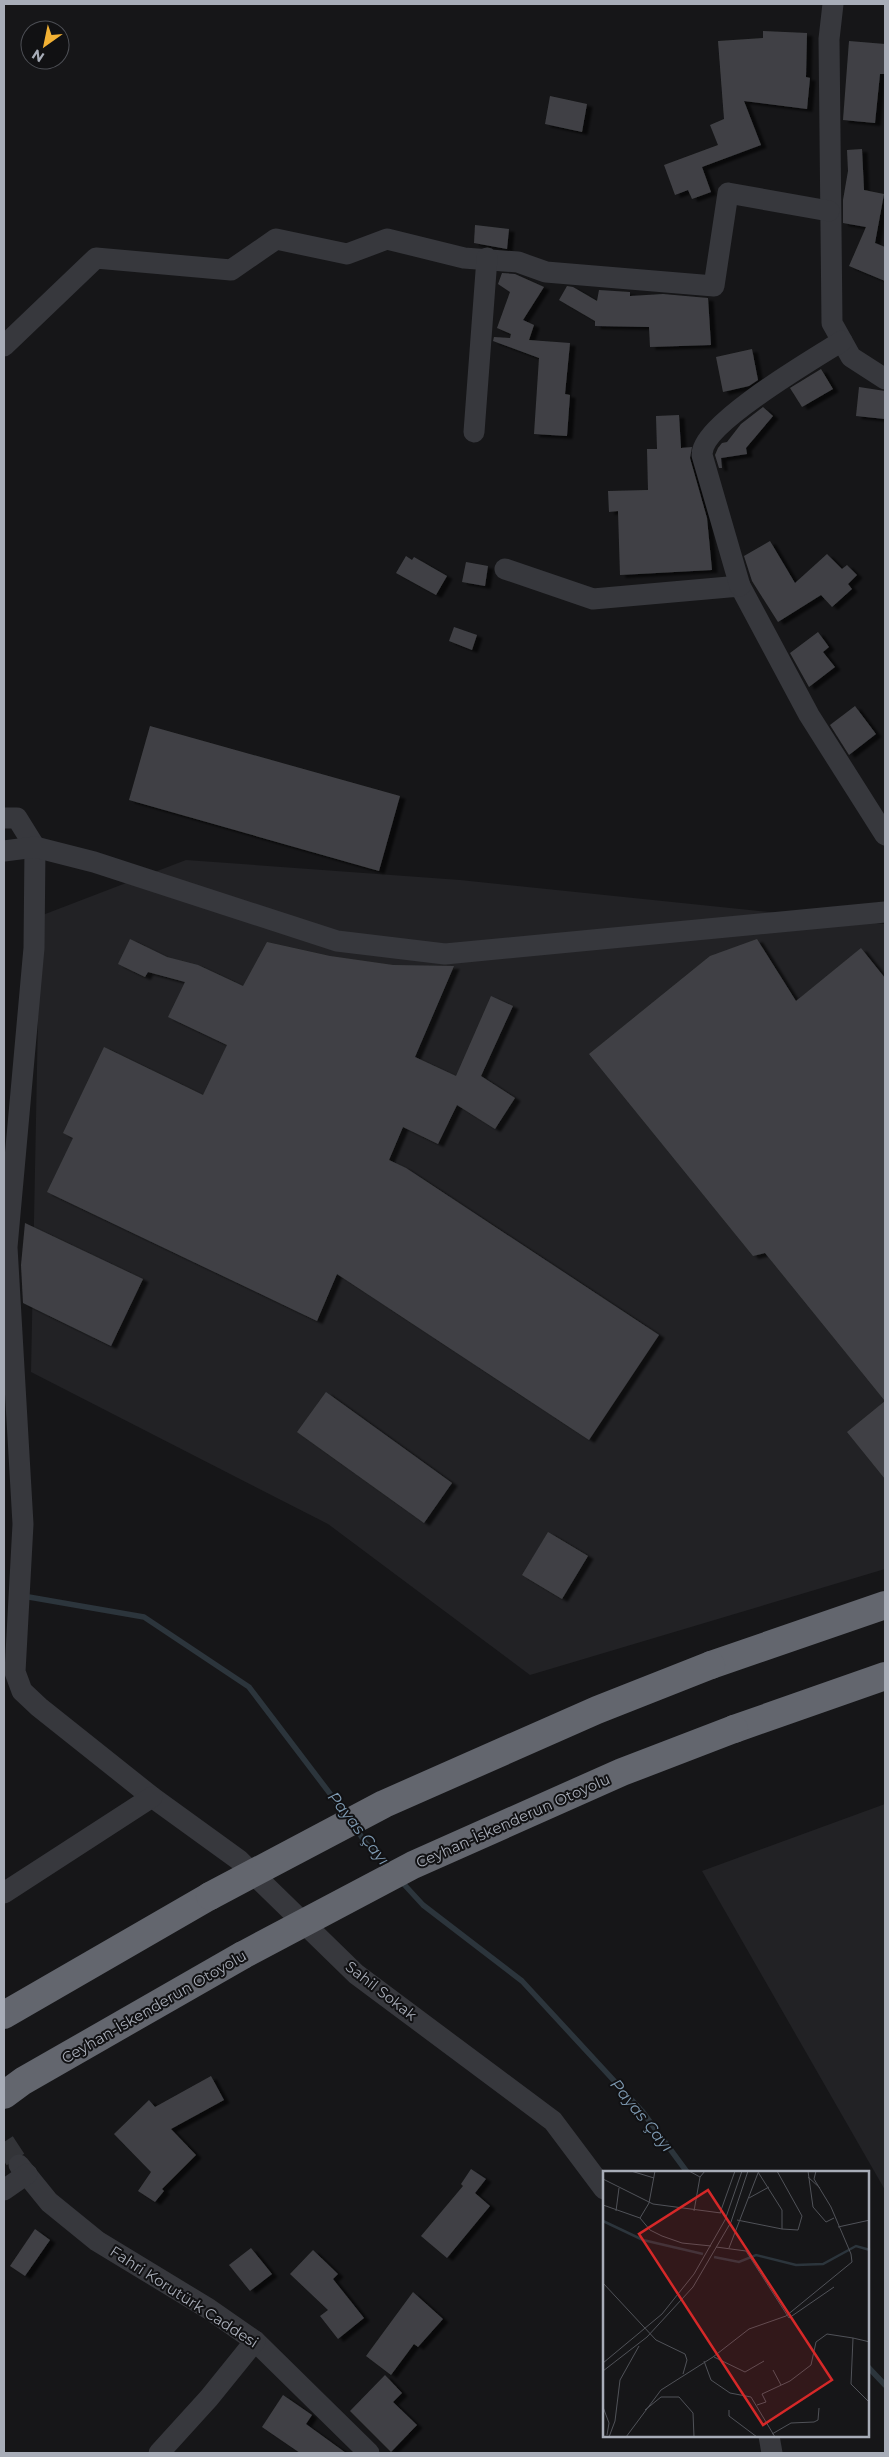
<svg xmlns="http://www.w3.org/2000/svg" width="889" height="2457" font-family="Montserrat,sans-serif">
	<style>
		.built { fill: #222225 }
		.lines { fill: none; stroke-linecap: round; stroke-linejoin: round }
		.stream { stroke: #2c353c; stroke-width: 5.5 }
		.building { fill: #404145; filter: url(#shadow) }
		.minor-tunnel { stroke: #333438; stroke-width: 21; stroke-dasharray: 21 11; stroke-linecap: butt }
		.minor { stroke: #37383d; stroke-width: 21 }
		.highway { stroke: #63666e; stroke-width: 28 }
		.highway-bridge { stroke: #63666e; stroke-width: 28 }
		.labels { text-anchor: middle; stroke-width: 4; stroke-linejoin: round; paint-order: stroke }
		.street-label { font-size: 15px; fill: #a8adb8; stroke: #111113 }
		.water-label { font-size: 16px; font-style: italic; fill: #7f9bb3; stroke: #111113 }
		.inset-river { fill: none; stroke: #2c353c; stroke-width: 2.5 }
		.inset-road { fill: none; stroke: #505258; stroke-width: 1 }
		.view { fill: #d62828; fill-opacity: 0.15; stroke: #d62828; stroke-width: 2.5 }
		.inset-edge { fill: none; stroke: #a8adb8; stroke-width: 2.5 }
	</style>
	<defs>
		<filter id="shadow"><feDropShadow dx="5.5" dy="3" stdDeviation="1" flood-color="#0009"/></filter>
	</defs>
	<rect width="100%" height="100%" fill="#161618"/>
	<g class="built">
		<path d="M186,860L460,880L885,924V1569L530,1675L328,1524L31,1372L40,916Z"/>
		<path d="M885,1804V2190L702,1871Z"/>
	</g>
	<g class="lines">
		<g class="stream">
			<path d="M23,1596L144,1617L249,1687L347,1816"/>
			<path d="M355,1827L365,1842L389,1868"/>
			<path d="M400,1880L423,1905L522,1981L642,2111L687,2172"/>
			<path d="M868,2367L885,2385"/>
		</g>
	</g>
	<g class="building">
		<path d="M763,31L807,33L806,77L810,78L807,109L744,101L761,145L702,167L711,192L692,199L688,190L675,195L664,165L718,145L710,125L724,119L718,41L763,38Z"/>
		<path d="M849,41L885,44V74H880L875,123L843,120Z"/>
		<path d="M550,96L587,104L582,132L545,124Z"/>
		<path d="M862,149L864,190L884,194L875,243L885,247V281L849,266L866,227L843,223V200L848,171L847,150Z"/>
		<path d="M475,225L509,229L507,249L474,243Z"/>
		<path d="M502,273L515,274L544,287L523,320L534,325L529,340L570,343L565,394L570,395L567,436L534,434L539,358L493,341L494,337L510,338L511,334L497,328L510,292L498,284Z"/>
		<path d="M567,286L573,287L597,301L599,290L630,292V296L663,294L708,298L711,345L650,347L649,327L595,326V321L559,300Z"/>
		<path d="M752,349L758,380L749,386L723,392L716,357Z"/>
		<path d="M821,369L833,389L802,407L790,388Z"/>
		<path d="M859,387L885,391V419L856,416Z"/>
		<path d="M763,407L773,416L746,448L747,454L721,458L722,468H719L715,455L718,448L722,443L727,442L741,424Z"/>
		<path d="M679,415L681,448L692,447L690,458L707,518L712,570L620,575L618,511L609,512L608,491L648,490L647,449H657L656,416Z"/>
		<path d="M770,541L795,583L827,554L842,569L847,565L857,575L848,584L852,589L832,607L821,595L778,622L752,581L744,556Z"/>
		<path d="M406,556L412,560L414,557L447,576L436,595L396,573Z"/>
		<path d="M466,562L488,566L485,586L462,582Z"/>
		<path d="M454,627L477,635L472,650L449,641Z"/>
		<path d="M818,632L829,647L823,652L835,667L809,687L790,653Z"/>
		<path d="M855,706L876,734L849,755L830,725Z"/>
		<path d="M150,726L400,796L379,871L129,800Z"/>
		<path d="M130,939L167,957L198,965L243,986L267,942L330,956L393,965L454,966L415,1057L456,1076L491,996L513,1006L481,1076L515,1098L495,1129L457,1105L438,1144L403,1127L389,1160L406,1168L659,1335L589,1440L337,1274L317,1321L47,1192L73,1138L63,1133L104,1047L203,1095L227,1045L168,1017L185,982L148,972L145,977L118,964Z"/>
		<path d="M757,939L796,1001L861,948L885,978V1479L847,1432L885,1401L765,1253L753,1256L589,1054L710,956Z"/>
		<path d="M25,1223L143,1279L111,1346L23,1303L21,1265Z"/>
		<path d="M326,1392L452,1483L424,1523L297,1432Z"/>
		<path d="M548,1532L588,1556L562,1599L522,1575Z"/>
		<path d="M211,2076L224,2100L171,2129L196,2155L162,2189L164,2191L155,2202L138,2191L151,2172L114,2134L149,2100L155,2107Z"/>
		<path d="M471,2169L486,2179L475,2193L490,2206L447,2258L421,2236L463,2186L461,2184Z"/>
		<path d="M35,2229L50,2240L25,2276L10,2266Z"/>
		<path d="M251,2248L272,2274L250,2291L229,2265Z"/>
		<path d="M313,2250L338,2274L333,2279L364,2318L338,2339L320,2316L328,2310L290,2274Z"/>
		<path d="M413,2292L443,2319L418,2347L414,2344L391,2375L366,2356Z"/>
		<path d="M385,2375L402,2393L393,2402L417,2425L391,2452L350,2411Z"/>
		<path d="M283,2395L312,2415L306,2424L346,2453H300L262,2427Z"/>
	</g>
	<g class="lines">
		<path class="minor-tunnel" d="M4,2142L19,2165"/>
		<g class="minor">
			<path d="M833,4L829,39L832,323L851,357L885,379"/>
			<path d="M4,346L96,258L231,270L276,239L347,254L387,239L464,258L518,262L546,272L714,286L728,193L829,211"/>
			<path d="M474,432L487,258"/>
			<path d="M505,569L593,599L740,586L809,715L885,835"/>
			<path d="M740,586L702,455C701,424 815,358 842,341"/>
			<path d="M4,818H17L35,847L34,948L7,1247L23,1524L15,1672L22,1691L39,1707L152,1797L239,1860L356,1974L553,2121L604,2189"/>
			<path d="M4,851L35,847L94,862L337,941L445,954L885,912"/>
			<path d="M4,1893L152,1797"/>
			<path d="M19,2165L49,2202L97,2241L209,2309L255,2341L369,2453"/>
			<path d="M4,2190L27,2174"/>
			<path d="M769,2436L772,2453"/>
			<path d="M159,2453L209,2398L255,2341"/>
		</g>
		<g class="highway">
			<path d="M711,1665L885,1605"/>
			<path d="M734,1729L885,1676"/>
			<path d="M4,2015L210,1896"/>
			<path d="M4,2095L23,2081L243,1955"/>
		</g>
		<g class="highway-bridge">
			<path d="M210,1896L384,1804L597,1710L711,1665"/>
			<path d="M243,1955L413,1865L622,1772L734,1729"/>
		</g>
	</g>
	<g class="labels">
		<g class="street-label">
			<text transform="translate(513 1821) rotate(-24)" y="5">Ceyhan-İskenderun Otoyolu</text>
			<text transform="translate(381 1991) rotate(38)" y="5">Sahil Sokak</text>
			<text transform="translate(154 2007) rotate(-30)" y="5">Ceyhan-İskenderun Otoyolu</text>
			<text transform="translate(184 2297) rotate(33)" y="5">Fahri Korutürk Caddesi</text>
		</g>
		<g class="water-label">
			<text transform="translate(359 1828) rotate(52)" y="6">Payas Çayı</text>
			<text transform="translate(642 2115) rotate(51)" y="6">Payas Çayı</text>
		</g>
	</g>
	<g transform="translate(603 2171)">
		<rect width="266" height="266" fill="#161618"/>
		<path class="inset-river" d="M0,50L40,69L100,83M111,86L136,91L153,84L193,94L220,93L253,75L267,79"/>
		<path class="inset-road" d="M28,0L51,7M86,0L97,6L102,0M174,0L199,45L195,59L179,58M205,0L210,36L223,51L231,47M205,6L217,17M0,8L50,33L118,42M146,27L166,16M0,34L37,47L47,59L59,65L79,72L108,75M13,40L16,17M91,40L97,6M117,42L132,0M37,47L46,32L52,0M134,49L179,58V39L155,1M235,56L267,49M113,76L143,80L186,147L231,116M126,77L155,2M0,112L53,169L82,183L84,189L80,203M250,167L267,171M111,186L142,201L161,190M101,190L108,209L127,222L148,226L172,266M0,192L59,143L91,103L122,49L139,0M170,199L178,214M0,200L44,166L90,116L128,51L145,0M154,234L163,231L159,223L187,210L208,194L213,171L224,163L250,167L248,213L267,232M0,236L6,252L4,264M42,239L58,226H76L90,242L91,266M126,239V245L154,266M169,263L188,252L211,251L215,249L216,237M6,266L12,250L17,209L36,175M23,266L58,219L110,186L146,158L183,145L249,91L248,83L228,36L211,8L213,0"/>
		<path class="view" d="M105,19L229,209L160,254L36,63Z"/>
		<rect width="266" height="266" class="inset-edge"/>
	</g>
	<rect width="889" height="2457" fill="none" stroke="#a8adb8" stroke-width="10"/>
	<g transform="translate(45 45) rotate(213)"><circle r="24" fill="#111113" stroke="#4d4f55"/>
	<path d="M0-4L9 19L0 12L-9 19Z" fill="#f2b134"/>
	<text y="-8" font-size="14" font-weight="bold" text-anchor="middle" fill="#a8adb8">N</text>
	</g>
</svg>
